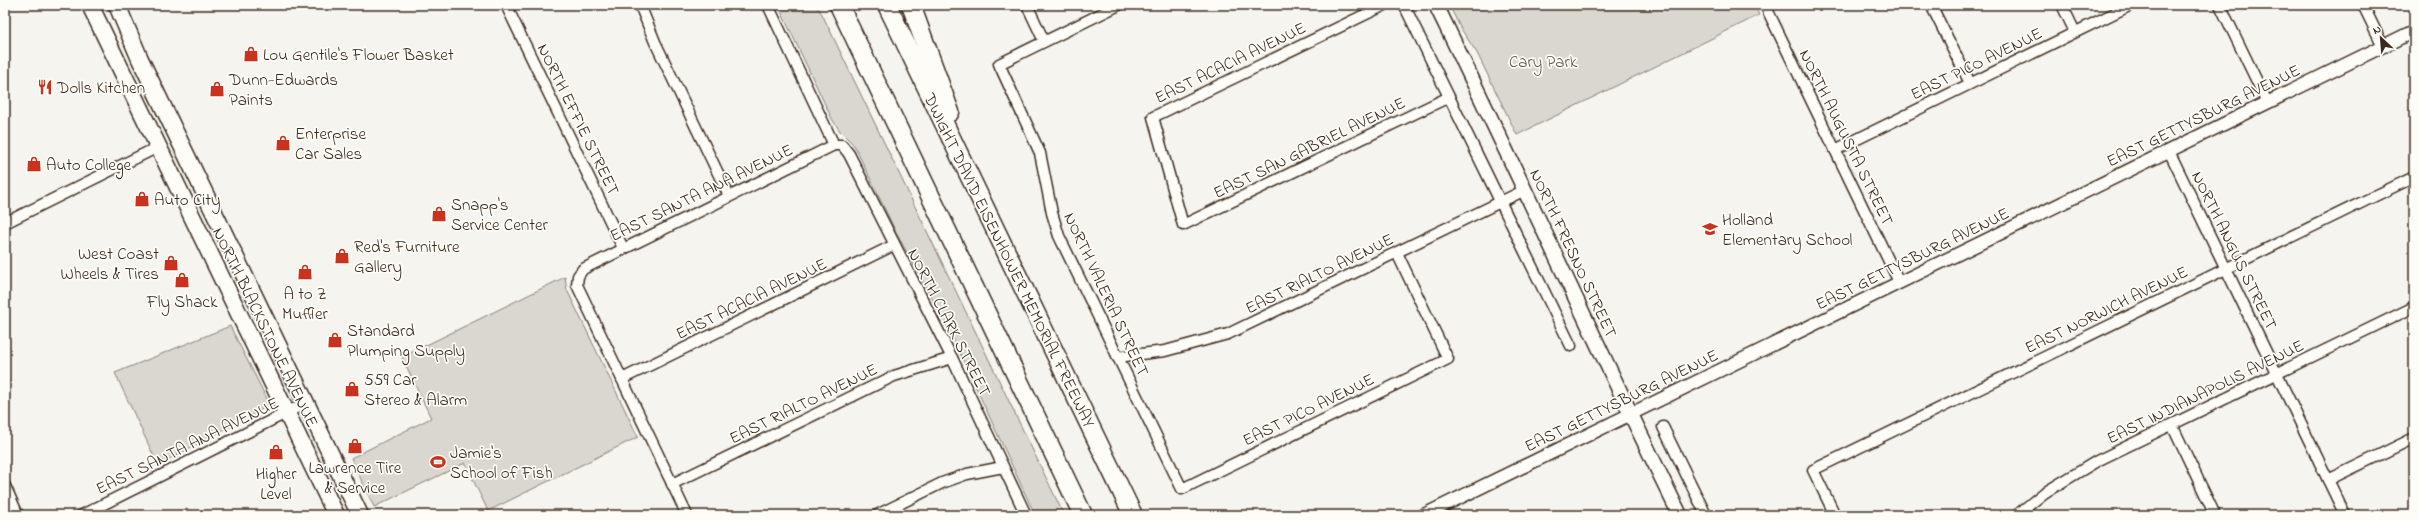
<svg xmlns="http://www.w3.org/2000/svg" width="2419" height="520" font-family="'Indie Flower',sans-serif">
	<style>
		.green { fill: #dad6d0; stroke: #8a8077 }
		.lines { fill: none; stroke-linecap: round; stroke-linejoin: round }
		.minor-casing { stroke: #3b2a1e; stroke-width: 13 }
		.tertiary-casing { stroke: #3b2a1e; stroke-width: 15 }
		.secondary-casing { stroke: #3b2a1e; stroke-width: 17 }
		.primary-casing { stroke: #3b2a1e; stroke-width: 19 }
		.motorway-casing { stroke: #3b2a1e; stroke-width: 21 }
		.minor { stroke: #fdfcf7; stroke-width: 10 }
		.tertiary { stroke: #fdfcf7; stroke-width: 12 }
		.secondary { stroke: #fdfcf7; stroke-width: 14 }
		.primary { stroke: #fdfcf7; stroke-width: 16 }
		.motorway { stroke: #fdfcf7; stroke-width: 18 }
		.labels { text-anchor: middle; stroke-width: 3.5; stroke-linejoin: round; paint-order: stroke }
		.poi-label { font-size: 17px; fill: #3b2a1e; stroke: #fdfcf7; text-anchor: start }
		.park-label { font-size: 17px; fill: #63554a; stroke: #fdfcf7 }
		.street-label { font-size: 17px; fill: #3b2a1e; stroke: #fdfcf7 }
	</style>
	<rect width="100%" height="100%" fill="#f5f4ee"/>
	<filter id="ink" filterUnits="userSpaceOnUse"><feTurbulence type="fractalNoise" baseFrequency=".025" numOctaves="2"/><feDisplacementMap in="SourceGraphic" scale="8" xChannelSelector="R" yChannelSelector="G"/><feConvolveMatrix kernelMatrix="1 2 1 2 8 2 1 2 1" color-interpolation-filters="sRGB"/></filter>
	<g filter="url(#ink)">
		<g class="green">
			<path d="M778,5H816L822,14L1064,515H1035L952,336L896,232L854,145L840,131L832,119Z"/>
			<path d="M1449,5H1754L1759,15L1517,135L1477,53L1461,29Z"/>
			<path d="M565,277L567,290L638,437L488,511L465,463L374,507L351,458L431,418L402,357Z"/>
			<path d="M230,326L268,401V406L158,465L115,373Z"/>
		</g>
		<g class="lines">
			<g class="minor-casing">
				<g id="minor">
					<path d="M506,5L623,248"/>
					<path d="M640,5L655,42L729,196"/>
					<path d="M768,5L834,145"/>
					<path d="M1027,5L1044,41"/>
					<path d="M1119,5L999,64L1040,153L1052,213L1059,236L1182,489L1448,359L1397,253"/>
					<path d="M1385,5L1153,117L1183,225L1449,97"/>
					<path d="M1404,5L1571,346"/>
					<path d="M1765,5L1899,282"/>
					<path d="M1931,5L1970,83"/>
					<path d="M2062,5L2075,32"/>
					<path d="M2220,5L2267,102"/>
					<path d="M2363,5L2383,46"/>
					<path d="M1835,150L2131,5"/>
					<path d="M2169,151L2345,515"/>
					<path d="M5,223L158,147"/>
					<path d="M1117,357L1165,351L1228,334L1525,190"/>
					<path d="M622,379L894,245"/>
					<path d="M2172,425L2215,515"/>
					<path d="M1663,427L1706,515"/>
					<path d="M2328,480L2414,438"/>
					<path d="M672,484L894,376L952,358"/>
					<path d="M5,486L18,515"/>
					<path d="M82,515L306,403"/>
					<path d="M687,515L577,285L578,276L583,269L834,145H842L849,154L952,358L1026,515"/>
					<path d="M877,515L942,483L967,474L1003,467"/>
					<path d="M1835,515L1813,470L2414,177"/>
					<path d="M2017,515L2044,493L2097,461L2414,307"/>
				</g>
			</g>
			<g class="tertiary-casing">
				<path id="tertiary" d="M1424,515L2414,31"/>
			</g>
			<g class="secondary-casing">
				<path id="secondary" d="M1436,5C1519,174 1596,346 1680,515"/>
			</g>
			<g class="primary-casing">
				<g id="primary">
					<path d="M90,5L336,515"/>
					<path d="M117,5L140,59L360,515"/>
				</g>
			</g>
			<g class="motorway-casing">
				<g id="motorway">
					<path d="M839,5L1083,515"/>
					<path d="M887,5L1133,515"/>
					<path d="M911,5L950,112"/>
				</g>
			</g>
			<use href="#minor" class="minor"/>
			<use href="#tertiary" class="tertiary"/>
			<use href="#secondary" class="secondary"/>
			<use href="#primary" class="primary"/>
			<use href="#motorway" class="motorway"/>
		</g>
	</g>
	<defs>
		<g id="shop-bare" transform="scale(1.2)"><path d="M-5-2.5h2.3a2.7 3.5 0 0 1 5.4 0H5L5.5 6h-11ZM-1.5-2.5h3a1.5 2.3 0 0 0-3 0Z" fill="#c8321e" stroke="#fdfcf7" stroke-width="2.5" paint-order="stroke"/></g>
		<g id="restaurant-bare" transform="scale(1.2)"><path d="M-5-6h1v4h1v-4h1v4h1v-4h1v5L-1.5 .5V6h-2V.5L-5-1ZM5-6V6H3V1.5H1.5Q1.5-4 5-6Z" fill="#c8321e" stroke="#fdfcf7" stroke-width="2.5" paint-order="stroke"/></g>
		<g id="school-bare" transform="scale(1.2)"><path d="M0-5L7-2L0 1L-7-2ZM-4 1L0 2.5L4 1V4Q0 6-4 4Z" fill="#c8321e" stroke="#fdfcf7" stroke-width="2.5" paint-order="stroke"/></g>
		<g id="stadium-bare" transform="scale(1.2)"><path d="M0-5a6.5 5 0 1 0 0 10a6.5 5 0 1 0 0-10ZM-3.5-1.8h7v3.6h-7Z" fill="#c8321e" stroke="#fdfcf7" stroke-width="2.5" paint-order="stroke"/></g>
	</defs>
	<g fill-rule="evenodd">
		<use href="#shop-bare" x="251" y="54"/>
		<use href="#restaurant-bare" x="45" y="87"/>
		<use href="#shop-bare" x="217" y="89"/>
		<use href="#shop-bare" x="283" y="143"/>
		<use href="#shop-bare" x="34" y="164"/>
		<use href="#shop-bare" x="142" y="199"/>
		<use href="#shop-bare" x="439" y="214"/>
		<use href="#school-bare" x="1710" y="229"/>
		<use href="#shop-bare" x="342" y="256"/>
		<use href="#shop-bare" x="171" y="263"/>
		<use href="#shop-bare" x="305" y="272"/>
		<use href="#shop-bare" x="182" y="280"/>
		<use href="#shop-bare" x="335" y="340"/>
		<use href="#shop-bare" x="352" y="389"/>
		<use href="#shop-bare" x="355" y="446"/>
		<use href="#shop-bare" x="276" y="452"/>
		<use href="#stadium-bare" x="438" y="462"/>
	</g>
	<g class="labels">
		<g class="poi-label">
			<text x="263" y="60">Lou Gentile's Flower Basket</text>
			<text x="229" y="85">Dunn-Edwards<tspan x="229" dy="20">Paints</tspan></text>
			<text x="57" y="93">Dolls Kitchen</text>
			<text x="295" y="139">Enterprise<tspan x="295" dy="20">Car Sales</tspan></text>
			<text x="46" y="170">Auto College</text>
			<text x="154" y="205">Auto City</text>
			<text x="451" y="210">Snapp's<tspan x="451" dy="20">Service Center</tspan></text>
			<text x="1722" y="225">Holland<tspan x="1722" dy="20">Elementary School</tspan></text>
			<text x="354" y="252">Red's Furniture<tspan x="354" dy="20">Gallery</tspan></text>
			<text x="159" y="259" text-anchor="end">West Coast<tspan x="159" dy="20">Wheels &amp; Tires</tspan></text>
			<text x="305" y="299" text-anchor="middle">A to Z<tspan x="305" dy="20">Muffler</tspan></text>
			<text x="182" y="307" text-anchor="middle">Fly Shack</text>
			<text x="347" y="336">Standard<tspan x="347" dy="20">Plumping Supply</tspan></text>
			<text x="364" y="385">559 Car<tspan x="364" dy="20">Stereo &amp; Alarm</tspan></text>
			<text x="450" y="458">Jamie's<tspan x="450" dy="20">School of Fish</tspan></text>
			<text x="355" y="473" text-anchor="middle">Lawrence Tire<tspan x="355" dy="20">&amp; Service</tspan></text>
			<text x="276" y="479" text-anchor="middle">Higher<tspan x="276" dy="20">Level</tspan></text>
		</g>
		<g class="park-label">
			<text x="1543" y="67">Cary Park</text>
		</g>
		<g class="street-label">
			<text transform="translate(1230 62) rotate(-26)" y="6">EAST ACACIA AVENUE</text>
			<text transform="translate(1976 63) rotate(-26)" y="6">EAST PICO AVENUE</text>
			<text transform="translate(2203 115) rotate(-26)" y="6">EAST GETTYSBURG AVENUE</text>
			<text transform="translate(579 119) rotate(64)" y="6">NORTH EFFIE STREET</text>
			<text transform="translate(1847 137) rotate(64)" y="6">NORTH AUGUSTA STREET</text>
			<text transform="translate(1309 147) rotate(-26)" y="6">EAST SAN GABRIEL AVENUE</text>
			<text transform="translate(701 192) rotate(-26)" y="6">EAST SANTA ANA AVENUE</text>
			<text transform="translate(2235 250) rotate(64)" y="6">NORTH ANGUS STREET</text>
			<text transform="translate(1574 253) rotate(65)" y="6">NORTH FRESNO STREET</text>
			<text transform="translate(1912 258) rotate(-26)" y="6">EAST GETTYSBURG AVENUE</text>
			<text transform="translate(1010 260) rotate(64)" y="6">DWIGHT DAVID EISENHOWER MEMORIAL FREEWAY</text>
			<text transform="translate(1319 273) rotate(-26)" y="6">EAST RIALTO AVENUE</text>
			<text transform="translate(1107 294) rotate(65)" y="6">NORTH VALERIA STREET</text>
			<text transform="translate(751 298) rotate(-26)" y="6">EAST ACACIA AVENUE</text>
			<text transform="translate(2106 309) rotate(-26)" y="6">EAST NORWICH AVENUE</text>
			<text transform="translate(950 322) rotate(63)" y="6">NORTH CLARK STREET</text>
			<text transform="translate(266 327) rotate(64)" y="6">NORTH BLACKSTONE AVENUE</text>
			<text transform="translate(2205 391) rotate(-26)" y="6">EAST INDIANAPOLIS AVENUE</text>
			<text transform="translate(1621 400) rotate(-26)" y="6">EAST GETTYSBURG AVENUE</text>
			<text transform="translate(803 403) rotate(-26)" y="6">EAST RIALTO AVENUE</text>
			<text transform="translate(1308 409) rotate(-26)" y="6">EAST PICO AVENUE</text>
			<text transform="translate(187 445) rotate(-26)" y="6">EAST SANTA ANA AVENUE</text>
		</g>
	</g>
	<rect width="2419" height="520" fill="none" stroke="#fdfcf7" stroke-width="20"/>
	<rect x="10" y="10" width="2399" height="500" fill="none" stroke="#3b2a1e" stroke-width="1.5" filter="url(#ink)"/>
	<g transform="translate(2381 38) rotate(334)" stroke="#fdfcf7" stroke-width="3" paint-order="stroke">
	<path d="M0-3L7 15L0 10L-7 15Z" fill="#3b2a1e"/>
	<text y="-6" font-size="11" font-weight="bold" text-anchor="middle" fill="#3b2a1e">N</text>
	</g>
</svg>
